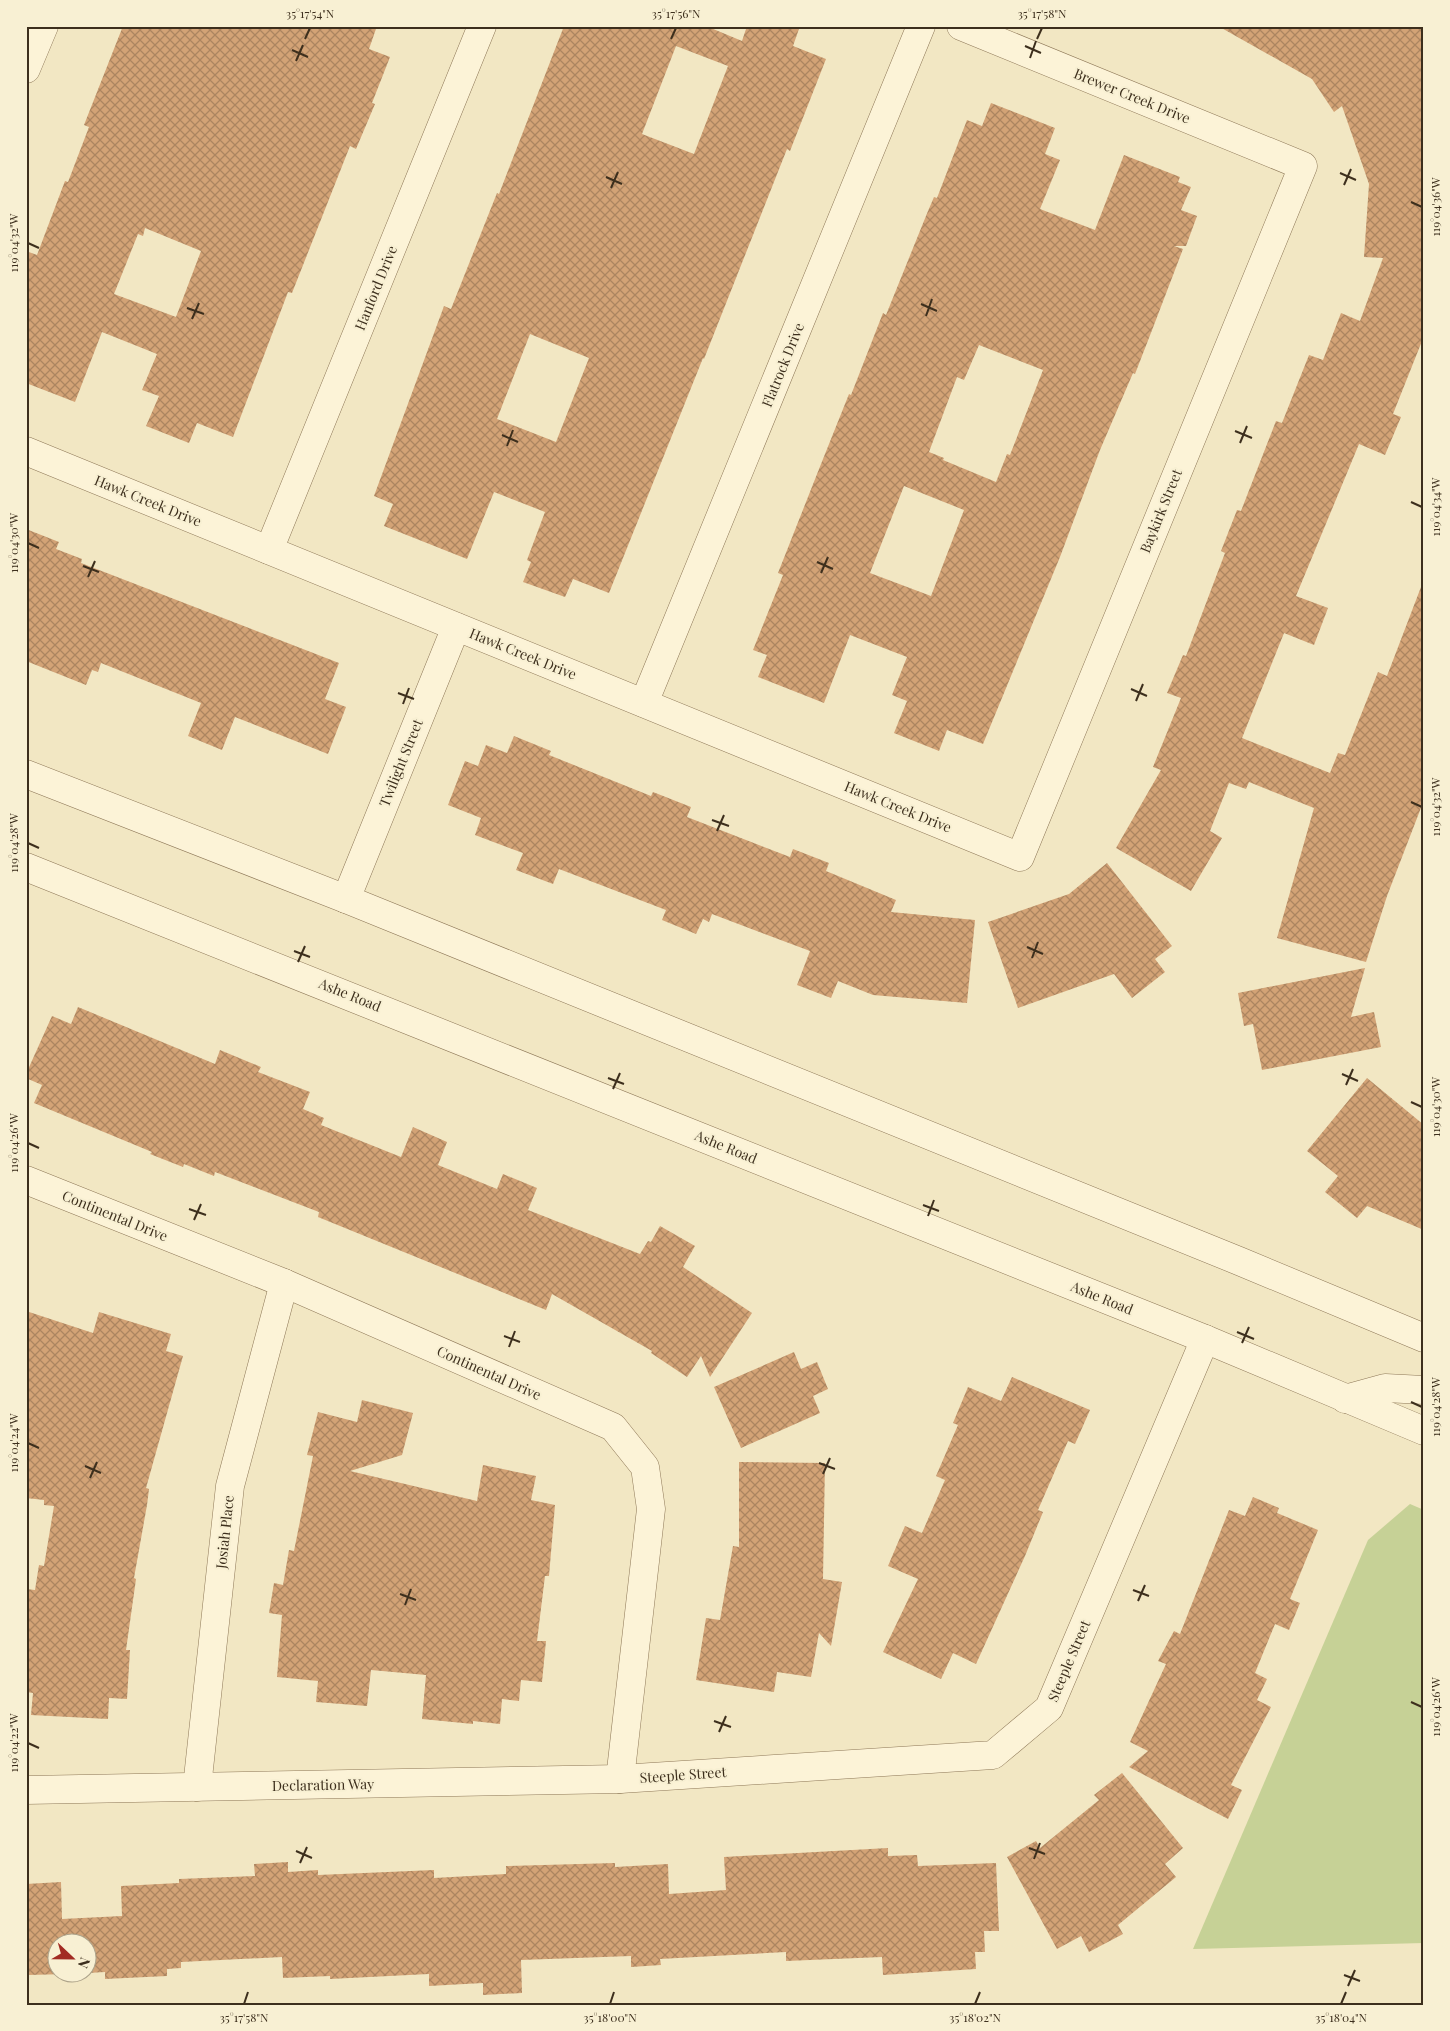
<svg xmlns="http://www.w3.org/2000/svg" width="1450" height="2031" font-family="'Playfair Display',serif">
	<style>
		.green { fill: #c6d196 }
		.building { fill: url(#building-cross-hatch); fill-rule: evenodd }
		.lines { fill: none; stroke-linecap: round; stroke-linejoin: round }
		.minor-casing { stroke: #8e7858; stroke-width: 29 }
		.tertiary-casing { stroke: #8e7858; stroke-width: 29 }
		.minor { stroke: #fcf3d7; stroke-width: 28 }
		.tertiary { stroke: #fcf3d7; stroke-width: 28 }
		.ticks { fill: none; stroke: #3d2f1d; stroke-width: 2 }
		.labels { text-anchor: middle; stroke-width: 4; stroke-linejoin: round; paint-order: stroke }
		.street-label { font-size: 14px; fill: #3d2f1d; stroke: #f8f0d3 }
		.neatline { fill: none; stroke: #3d2f1d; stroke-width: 2 }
		.ticks-label { font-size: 12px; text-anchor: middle; fill: #3d2f1d }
	</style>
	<defs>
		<pattern id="building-cross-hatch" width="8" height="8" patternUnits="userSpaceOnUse" patternTransform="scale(1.25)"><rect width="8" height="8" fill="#d3a376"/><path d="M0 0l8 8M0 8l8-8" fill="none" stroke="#ac8560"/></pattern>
	</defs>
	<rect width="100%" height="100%" fill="#f2e7c3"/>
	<path class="green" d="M1410,1504L1424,1510V1943L1193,1949L1368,1540Z"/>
	<g class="building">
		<path d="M123,26H377L369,49L390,57L372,103L375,104L356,149L350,146L292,293L288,292L233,437L197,423L189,443L146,426L159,396L142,390L157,354L102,332L75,402L26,383V251L37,255L65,181L68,182L89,127L84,125ZM145,228L201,251L176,317L114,294L138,234L143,236Z"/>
		<path d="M564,26H706L742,41L747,26H800L793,46L826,59L790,151L787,149L704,359L703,358L609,593L573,579L565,597L523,582L531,562L527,560L545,512L494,492L467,559L384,526L393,504L374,496L444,306L451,309L497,193L499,194ZM676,46L728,66L694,154L642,134ZM530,334L589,358L556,442L497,419Z"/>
		<path d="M1218,26H1424V336L1393,414L1401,417L1385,455L1359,444L1296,596L1328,608L1314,645L1284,633L1242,738L1330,773L1338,753L1345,755L1378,672L1387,676L1421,587L1424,588V800L1387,896L1366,962L1277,938L1314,808L1249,782L1246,789L1229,783L1210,831L1222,838L1191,891L1116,848L1161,770L1153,767L1181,698L1167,693L1183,655L1186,656L1225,553L1221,551L1237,510L1241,511L1276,421L1282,423L1309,355L1323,360L1341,313L1360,321L1383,258L1364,257L1369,184L1342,106L1334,112L1312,79Z"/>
		<path d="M991,103L1055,128L1045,154L1060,160L1040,209L1095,230L1124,155L1180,177L1178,182L1191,187L1181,210L1197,216L1186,246H1174L1183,249L1154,325L1135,374L1133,373L1100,450L1060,557L983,744L947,730L939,751L894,733L907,701L892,695L907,657L850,635L824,703L758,677L767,655L753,650L783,575L778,573L821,464L849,394L851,395L883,313L886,315L928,211L934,197L937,198L967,120L982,126ZM979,345L1043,370L1010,455L1007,454L996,482L943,460L944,458L929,452L957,377L964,380ZM904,486L964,510L931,596L870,573Z"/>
		<path d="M26,529L59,542L56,549L82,559L81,563L339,663L325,699L346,707L328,754L235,717L222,750L188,736L201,703L101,663L98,672L92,670L86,685L26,661Z"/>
		<path d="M514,736L551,751L549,755L651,796L653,792L691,807L687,817L790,857L793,849L829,863L826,871L896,900L891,912L975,920L967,1003L873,995L838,981L831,998L797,985L810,951L712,914L709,922L703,919L696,934L662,920L666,910L559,869L553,884L516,870L523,853L475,835L481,818L448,805L465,761L478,766L486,745L507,753Z"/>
		<path d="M1107,863L1172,946L1155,959L1165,972L1132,998L1114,974L1018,1008L988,922L1069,894Z"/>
		<path d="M1365,968L1351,1017L1374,1012L1381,1047L1262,1070L1253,1024L1244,1026L1238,993Z"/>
		<path d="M78,1007L215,1064L220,1050L261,1067L258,1072L310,1092L303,1109L324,1118L321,1125L401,1157L413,1127L447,1142L438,1165L497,1189L503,1174L537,1188L528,1210L640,1254L648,1241L651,1242L660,1226L695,1246L683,1267L752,1313L710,1377L701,1356L687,1377L651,1353L652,1351L552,1294L546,1310L318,1217L319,1212L215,1172L214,1176L184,1164L183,1167L150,1154L152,1152L34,1103L42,1085L26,1078V1074L52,1016L71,1024Z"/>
		<path d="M1367,1078L1424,1125V1230L1367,1206L1357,1218L1325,1192L1338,1176L1307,1151Z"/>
		<path d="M26,1311L93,1333L99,1312L171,1334L166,1351L183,1356L146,1488L149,1489L147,1505L134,1578L136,1579L126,1650H130L127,1699L109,1698L108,1719L31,1715L33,1693L26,1692V1589L35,1590L39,1565L44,1566L54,1506L44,1505V1500L26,1498Z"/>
		<path d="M794,1352L801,1369L817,1362L828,1389L813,1396L820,1413L741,1448L714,1387Z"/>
		<path d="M1012,1377L1090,1410L1075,1444L1068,1441L1038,1510L1043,1512L1025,1556L976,1664L953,1653L941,1679L883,1652L918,1579L888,1566L905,1526L922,1533L945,1480L936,1476L958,1425L953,1423L968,1387L1001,1401Z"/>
		<path d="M362,1400L413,1413L402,1455L350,1471L477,1501L483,1465L536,1476L531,1500L555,1505L549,1576H545L537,1641H546L542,1682L521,1680L519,1701L502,1699L500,1724L473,1721V1724L422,1719L426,1675L371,1670L367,1706L316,1702L318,1681L277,1677L282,1615L269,1613L274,1583L283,1585L289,1550L294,1551L313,1456L307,1455L318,1412L357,1422Z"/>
		<path d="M739,1462L825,1463L823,1579L842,1582L831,1646L819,1633L811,1677L777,1672L774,1692L696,1680L706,1618L720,1620L733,1546L739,1547Z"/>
		<path d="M1253,1497L1279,1508L1277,1513L1318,1530L1290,1599L1300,1603L1289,1630L1275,1624L1255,1673L1267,1679L1257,1700L1271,1707L1231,1785L1242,1790L1228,1819L1129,1767L1148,1751L1130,1742L1166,1664L1158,1661L1174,1631L1180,1634L1229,1510L1245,1516Z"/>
		<path d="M1122,1773L1183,1848L1165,1864L1176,1877L1118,1925L1123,1934L1089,1952L1081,1936L1057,1949L1007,1857L1036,1841L1040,1848L1099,1800L1094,1795Z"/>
		<path d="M888,1848V1856L917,1855L918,1866L996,1863L999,1931H984L985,1952H975L976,1969L883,1975L882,1957L786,1961V1952L660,1959L661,1965L631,1967V1956L521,1960L522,1993L483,1995V1983L429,1986V1974L330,1979V1976L283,1978L282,1957L181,1962V1968L167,1969V1976L105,1979V1972L88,1973V1944H58V1974H69L28,1975L26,1884L61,1882L62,1919L122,1916L121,1886L179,1883V1879L255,1876L254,1864L288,1862V1872L318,1870V1875L434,1870V1878L506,1874V1866L615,1863V1867L668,1864L669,1894L726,1890L724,1857Z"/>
	</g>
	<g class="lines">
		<g class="minor-casing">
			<g id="minor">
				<path d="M26,69L44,26"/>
				<path d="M26,451L1020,857L1303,166L961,26"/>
				<path d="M269,550L482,26"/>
				<path d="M644,703L921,26"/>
				<path d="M346,899L456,627"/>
				<path d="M26,1180L284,1283L613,1427L645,1467L651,1509L620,1779"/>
				<path d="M197,1787L230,1486L284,1283"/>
				<path d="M26,1790L620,1779L993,1755L1049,1708L1205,1339"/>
			</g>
		</g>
		<g class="tertiary-casing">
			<g id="tertiary">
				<path d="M26,774L346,899L1239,1261L1424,1338"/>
				<path d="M26,867L1205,1339L1424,1431"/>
				<path d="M1345,1399L1385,1388L1424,1390"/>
			</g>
		</g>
		<use href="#minor" class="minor"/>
		<use href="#tertiary" class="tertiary"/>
	</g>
	<path class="ticks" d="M305,39L310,28M671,39L676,28M1037,39L1042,28M1025,46L1041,53M292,50L308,57M1030,58L1036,41M296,61L303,45M1340,173L1356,180M606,177L622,184M1344,185L1351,169M611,188L618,172M1411,202L1422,207M28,243L39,248M921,304L937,311M187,308L204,314M926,316L932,299M192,319L199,303M1235,431L1252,438M502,435L518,442M1240,443L1247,426M507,446L513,430M1411,502L1422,507M28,543L39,548M817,562L833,569M83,566L99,572M821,573L828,557M88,577L95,561M1131,689L1147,696M398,693L414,699M1136,701L1143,684M403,704L409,688M1411,802L1422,807M712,820L729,826M717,831L724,815M28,843L39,848M1027,947L1043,954M294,951L310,957M1032,958L1038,942M298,962L305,946M1342,1074L1358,1081M608,1078L624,1084M1346,1085L1353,1069M613,1089L620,1073M1411,1102L1422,1107M28,1143L39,1148M923,1205L939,1211M189,1209L206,1215M928,1216L934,1200M194,1220L201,1204M1237,1332L1254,1339M504,1336L520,1342M1242,1343L1249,1327M509,1347L515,1331M1411,1402L1422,1407M28,1443L39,1448M819,1463L835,1469M85,1466L101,1473M823,1474L830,1458M90,1478L97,1462M1133,1590L1149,1596M400,1594L416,1600M1138,1601L1145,1585M405,1605L411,1589M1411,1702L1422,1707M714,1721L731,1727M719,1732L726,1716M28,1743L39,1748M1029,1848L1045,1854M296,1851L312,1858M1034,1859L1040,1843M300,1863L307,1847M1344,1975L1360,1981M1348,1986L1355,1970M244,2004L248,1992M610,2004L614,1992M975,2004L980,1992M1341,2004L1346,1992"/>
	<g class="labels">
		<g class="street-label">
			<text transform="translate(1132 96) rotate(22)" y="5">Brewer Creek Drive</text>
			<text transform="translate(376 288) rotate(-68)" y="5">Hanford Drive</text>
			<text transform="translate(783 365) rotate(-68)" y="5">Flatrock Drive</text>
			<text transform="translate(148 501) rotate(22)" y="5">Hawk Creek Drive</text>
			<text transform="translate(1161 511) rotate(-68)" y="5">Baykirk Street</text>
			<text transform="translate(523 654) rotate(22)" y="5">Hawk Creek Drive</text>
			<text transform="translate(401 763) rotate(-68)" y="5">Twilight Street</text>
			<text transform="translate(898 807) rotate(22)" y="5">Hawk Creek Drive</text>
			<text transform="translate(350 995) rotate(22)" y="5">Ashe Road</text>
			<text transform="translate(726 1147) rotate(22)" y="5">Ashe Road</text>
			<text transform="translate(115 1216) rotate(22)" y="5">Continental Drive</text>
			<text transform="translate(1102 1298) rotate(22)" y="5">Ashe Road</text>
			<text transform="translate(489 1373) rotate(24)" y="5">Continental Drive</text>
			<text transform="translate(225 1532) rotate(-84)" y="5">Josiah Place</text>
			<text transform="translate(1069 1661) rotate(-67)" y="5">Steeple Street</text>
			<text transform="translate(683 1775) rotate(-4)" y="5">Steeple Street</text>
			<text transform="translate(323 1785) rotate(-1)" y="5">Declaration Way</text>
		</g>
	</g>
	<rect width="1450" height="2031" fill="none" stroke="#f8f0d3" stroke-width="55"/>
	<g transform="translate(72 1958) rotate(112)"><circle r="24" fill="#f8f0d3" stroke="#ada38a"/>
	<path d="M0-4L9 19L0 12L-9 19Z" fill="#a22b23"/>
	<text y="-8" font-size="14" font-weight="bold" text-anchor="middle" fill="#3d2f1d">N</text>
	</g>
	<rect x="28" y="28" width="1394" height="1976" class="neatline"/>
	<g class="ticks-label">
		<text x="310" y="18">35°17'54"N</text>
		<text x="676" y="18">35°17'56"N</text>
		<text x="1042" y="18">35°17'58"N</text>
		<text transform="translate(1436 207) rotate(-90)" y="4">119°04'36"W</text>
		<text transform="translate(14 243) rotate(-90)" y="4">119°04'32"W</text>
		<text transform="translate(1436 507) rotate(-90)" y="4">119°04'34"W</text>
		<text transform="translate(14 543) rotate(-90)" y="4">119°04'30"W</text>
		<text transform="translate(1436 807) rotate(-90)" y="4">119°04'32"W</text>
		<text transform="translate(14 843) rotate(-90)" y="4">119°04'28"W</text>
		<text transform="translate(1436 1107) rotate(-90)" y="4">119°04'30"W</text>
		<text transform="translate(14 1143) rotate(-90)" y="4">119°04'26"W</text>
		<text transform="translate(1436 1407) rotate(-90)" y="4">119°04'28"W</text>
		<text transform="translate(14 1443) rotate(-90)" y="4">119°04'24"W</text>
		<text transform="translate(1436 1707) rotate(-90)" y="4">119°04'26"W</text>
		<text transform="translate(14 1743) rotate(-90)" y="4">119°04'22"W</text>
		<text x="244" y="2022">35°17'58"N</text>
		<text x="610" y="2022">35°18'00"N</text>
		<text x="975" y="2022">35°18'02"N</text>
		<text x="1341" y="2022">35°18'04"N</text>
	</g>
</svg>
